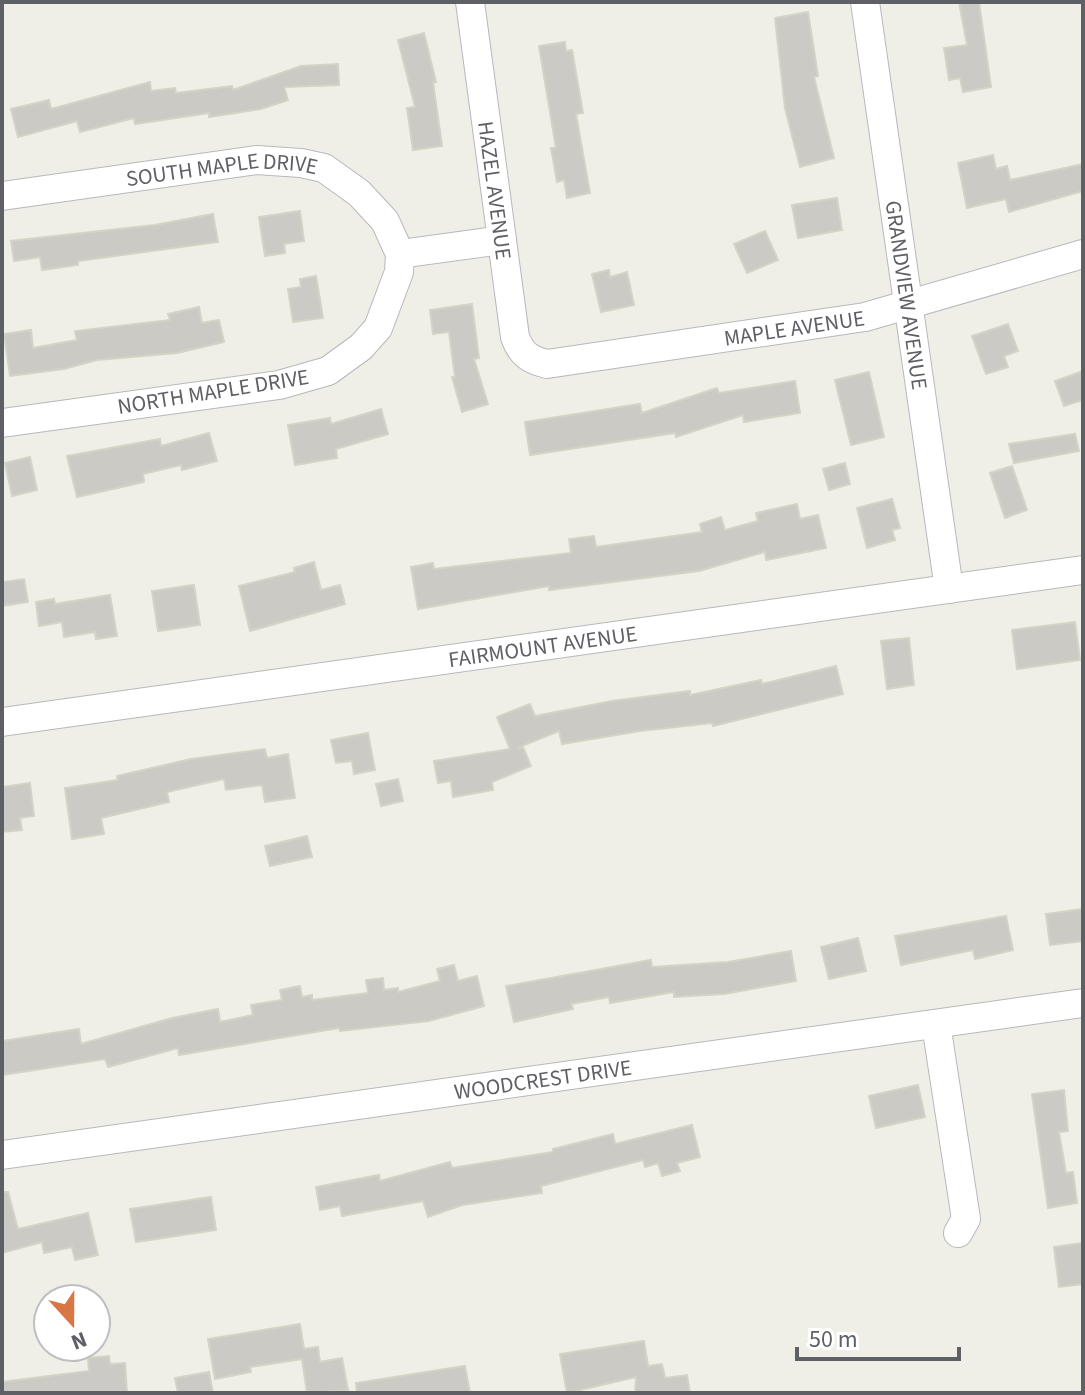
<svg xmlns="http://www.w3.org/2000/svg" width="1085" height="1395" font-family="'Source Sans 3',sans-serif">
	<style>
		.building { fill: #cbcac4; stroke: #d3d3c6; stroke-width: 2 }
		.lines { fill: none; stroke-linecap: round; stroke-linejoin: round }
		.minor-casing { stroke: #b7b8bc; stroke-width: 30 }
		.minor { stroke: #fff; stroke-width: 28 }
		.labels { text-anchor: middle; stroke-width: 6; stroke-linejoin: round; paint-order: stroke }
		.street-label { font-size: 22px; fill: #5f6066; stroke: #fff }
	</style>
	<rect width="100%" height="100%" fill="#efefe7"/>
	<g class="building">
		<path d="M959,2H979L991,87L963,92L960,78L949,80L944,48L967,45Z"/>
		<path d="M808,12L818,76L814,77L834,158L800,167L785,108L775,18Z"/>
		<path d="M424,33L436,82H433L442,146L413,150L407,108L415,107L398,40Z"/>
		<path d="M565,42L566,51L572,50L583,113L576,114L590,193L567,198L564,180L557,182L551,148H556L539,46Z"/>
		<path d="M338,64L339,85L284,87L288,100L261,109L209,117V113L135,124L134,118L80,132L77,121L18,137L11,109L49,100L51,109L150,82L151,91L175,88L176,93L232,86L233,90L301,66Z"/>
		<path d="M993,155L996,169L1007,166L1010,180L1083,164V191L1009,212L1006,199L967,208L958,163Z"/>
		<path d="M837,198L842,230L798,238L792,205Z"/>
		<path d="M300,211L304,241L284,244L285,253L265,256L259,217Z"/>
		<path d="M213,214L218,242L78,261V265L42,270L40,257L14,261L11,241L155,225Z"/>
		<path d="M765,231L778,260L747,273L734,244Z"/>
		<path d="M609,270L610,277L627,272L634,305L601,312L592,274Z"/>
		<path d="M316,276L323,318L293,322L288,289L301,287L300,279Z"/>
		<path d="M472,304L479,358L474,359L488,404L462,412L452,377H455L449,332L433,334L430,310Z"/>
		<path d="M199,307L202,323L219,320L224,342L177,353L97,360L64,369L10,376L4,334L31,330L33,348L77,340L75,331L170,320L168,314Z"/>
		<path d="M1008,324L1018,351L1004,356L1008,367L986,374L972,336Z"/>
		<path d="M1083,371V400L1064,406L1055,381Z"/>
		<path d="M869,372L884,437L851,445L835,380Z"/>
		<path d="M795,381L800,413L744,422L743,415L676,437L675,433L530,455L525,422L640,404L642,413L717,388L719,393Z"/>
		<path d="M381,409L388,434L336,449L337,458L295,465L288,425L330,418L331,424Z"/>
		<path d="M209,433L217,461L182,470L181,465L143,474L144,482L77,497L67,456L160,439L161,446Z"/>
		<path d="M1075,434L1079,451L1014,463L1009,444Z"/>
		<path d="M30,457L37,490L12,496L5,463Z"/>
		<path d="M845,463L850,484L829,490L823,469Z"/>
		<path d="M1012,466L1027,510L1005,518L990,473Z"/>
		<path d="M892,499L900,528L892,530L895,540L867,548L857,508Z"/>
		<path d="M797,504L800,519L818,515L826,548L766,560L765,552L699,571L549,590V586L418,609L411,567L433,563L434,569L571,553L569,539L594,536L596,547L702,532L700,524L721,517L725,530L758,521L756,513Z"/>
		<path d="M314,562L321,590L340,585L345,604L250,631L239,586L295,572L294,568Z"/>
		<path d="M24,579L28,602L2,606V582Z"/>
		<path d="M194,585L200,625L158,631L152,591Z"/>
		<path d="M110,595L117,636L96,639L95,632L64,637L62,622L39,626L36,602L54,599L55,604Z"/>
		<path d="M1075,622L1080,660L1017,669L1012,630Z"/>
		<path d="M909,638L914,685L887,689L881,641Z"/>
		<path d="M836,666L843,694L713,726L712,723L640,731L562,744L559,731L517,748L523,747L531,766L492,782L493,790L453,797L451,781L438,783L434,761L510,749L497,717L530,704L535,716L612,701L690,691V695L761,680L762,684Z"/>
		<path d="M368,733L375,770L354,774L352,761L336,763L331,740Z"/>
		<path d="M265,749L267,758L288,754L295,798L265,802L262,785L226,790L224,779L167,792L169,802L101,818L104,834L72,839L65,788L118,780L117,776L191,759Z"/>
		<path d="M398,779L403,801L381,806L376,784Z"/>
		<path d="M30,783L34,816L20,818L22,830L2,832V787Z"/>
		<path d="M307,836L312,857L270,866L265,846Z"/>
		<path d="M1083,909V941L1050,945L1046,914Z"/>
		<path d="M1006,916L1013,950L975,959L973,950L901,965L895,936Z"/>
		<path d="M858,938L866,971L829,979L821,947Z"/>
		<path d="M791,951L796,981L724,994L674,997V992L610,1003L609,997L571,1004L573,1009L514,1022L506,986L651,960L652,967L728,962Z"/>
		<path d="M454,965L458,981L477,976L484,1006L429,1021L340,1031L339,1028L179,1055L178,1048L108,1067L105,1059L2,1075V1041L79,1029L81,1044L172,1018L218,1009L220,1022L253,1015L251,1005L282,1000L280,990L300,986L302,997L312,995V1000L368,993L366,980L383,978L384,990L398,988V992L440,981L437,969Z"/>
		<path d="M918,1085L925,1117L876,1128L869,1096Z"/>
		<path d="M1064,1090L1068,1131L1059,1132L1066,1173L1073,1172L1077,1203L1048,1208L1032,1094Z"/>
		<path d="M692,1125L700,1157L677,1163L680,1171L662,1176L658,1163L645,1167L643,1160L541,1186L542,1193L462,1205L428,1217L423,1201L342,1216L340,1206L320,1210L316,1187L379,1175L380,1181L450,1162L452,1168L553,1152V1149L613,1134L615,1144Z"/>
		<path d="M2,1192H8L18,1229L88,1213L98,1255L75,1260L72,1247L44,1253L42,1242L2,1253Z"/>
		<path d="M211,1197L216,1230L136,1242L130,1209Z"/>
		<path d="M1083,1243V1284L1059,1287L1054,1247Z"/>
		<path d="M300,1324L304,1349L318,1347L320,1362L342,1358L348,1390L307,1393L302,1359L250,1367L251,1372L215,1379L208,1339Z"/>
		<path d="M644,1341L648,1366L662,1364L665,1378L687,1375L690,1393H635L636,1377L567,1393L560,1354Z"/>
		<path d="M109,1356L110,1364L125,1363L127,1393H2V1382L89,1371L88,1358Z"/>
		<path d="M465,1366L470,1393H357L356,1383Z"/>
		<path d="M209,1372L213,1393H178L175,1378Z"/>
	</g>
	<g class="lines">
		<g class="minor-casing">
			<g id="minor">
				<path id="s1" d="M470,2L515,337C521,354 530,360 547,364L865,317L1083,254"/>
				<path id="s2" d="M865,2L949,589"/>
				<path id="s3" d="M2,196L256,160L301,163L324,168L359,193L385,221L400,254L399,272L378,328L361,347L328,371L279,385L2,423"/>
				<path d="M400,254L502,240"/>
				<path id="s4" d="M2,722L1083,570"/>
				<path d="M936,1024L966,1219L958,1233"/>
				<path id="s5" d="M2,1155L1083,1003"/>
			</g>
		</g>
		<use href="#minor" class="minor"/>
	</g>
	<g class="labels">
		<g class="street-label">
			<text dy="8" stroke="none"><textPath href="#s3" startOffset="222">SOUTH MAPLE DRIVE</textPath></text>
			<text dy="8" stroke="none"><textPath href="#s1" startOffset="190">HAZEL AVENUE</textPath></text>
			<text dy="8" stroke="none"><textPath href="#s2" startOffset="296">GRANDVIEW AVENUE</textPath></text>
			<text dy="8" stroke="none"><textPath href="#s1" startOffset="632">MAPLE AVENUE</textPath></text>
			<text transform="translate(213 391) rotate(-9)" y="8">NORTH MAPLE DRIVE</text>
			<text dy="8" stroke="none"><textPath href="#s4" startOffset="546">FAIRMOUNT AVENUE</textPath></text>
			<text dy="8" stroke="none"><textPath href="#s5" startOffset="546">WOODCREST DRIVE</textPath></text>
		</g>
	</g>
	<rect width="1085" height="1395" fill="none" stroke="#5f6066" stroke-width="8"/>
	<g transform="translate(72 1323) rotate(159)"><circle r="38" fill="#ffffff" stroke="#bfbfc2" stroke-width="2"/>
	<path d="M0-6L14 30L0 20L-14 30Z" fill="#d87644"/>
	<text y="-12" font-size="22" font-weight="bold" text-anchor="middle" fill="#5f6066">N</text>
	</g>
	<path d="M797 1347v12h162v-12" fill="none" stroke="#5f6066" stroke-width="4"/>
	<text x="809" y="1347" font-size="24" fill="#5f6066" stroke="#ffffff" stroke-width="6" paint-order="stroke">50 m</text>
</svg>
